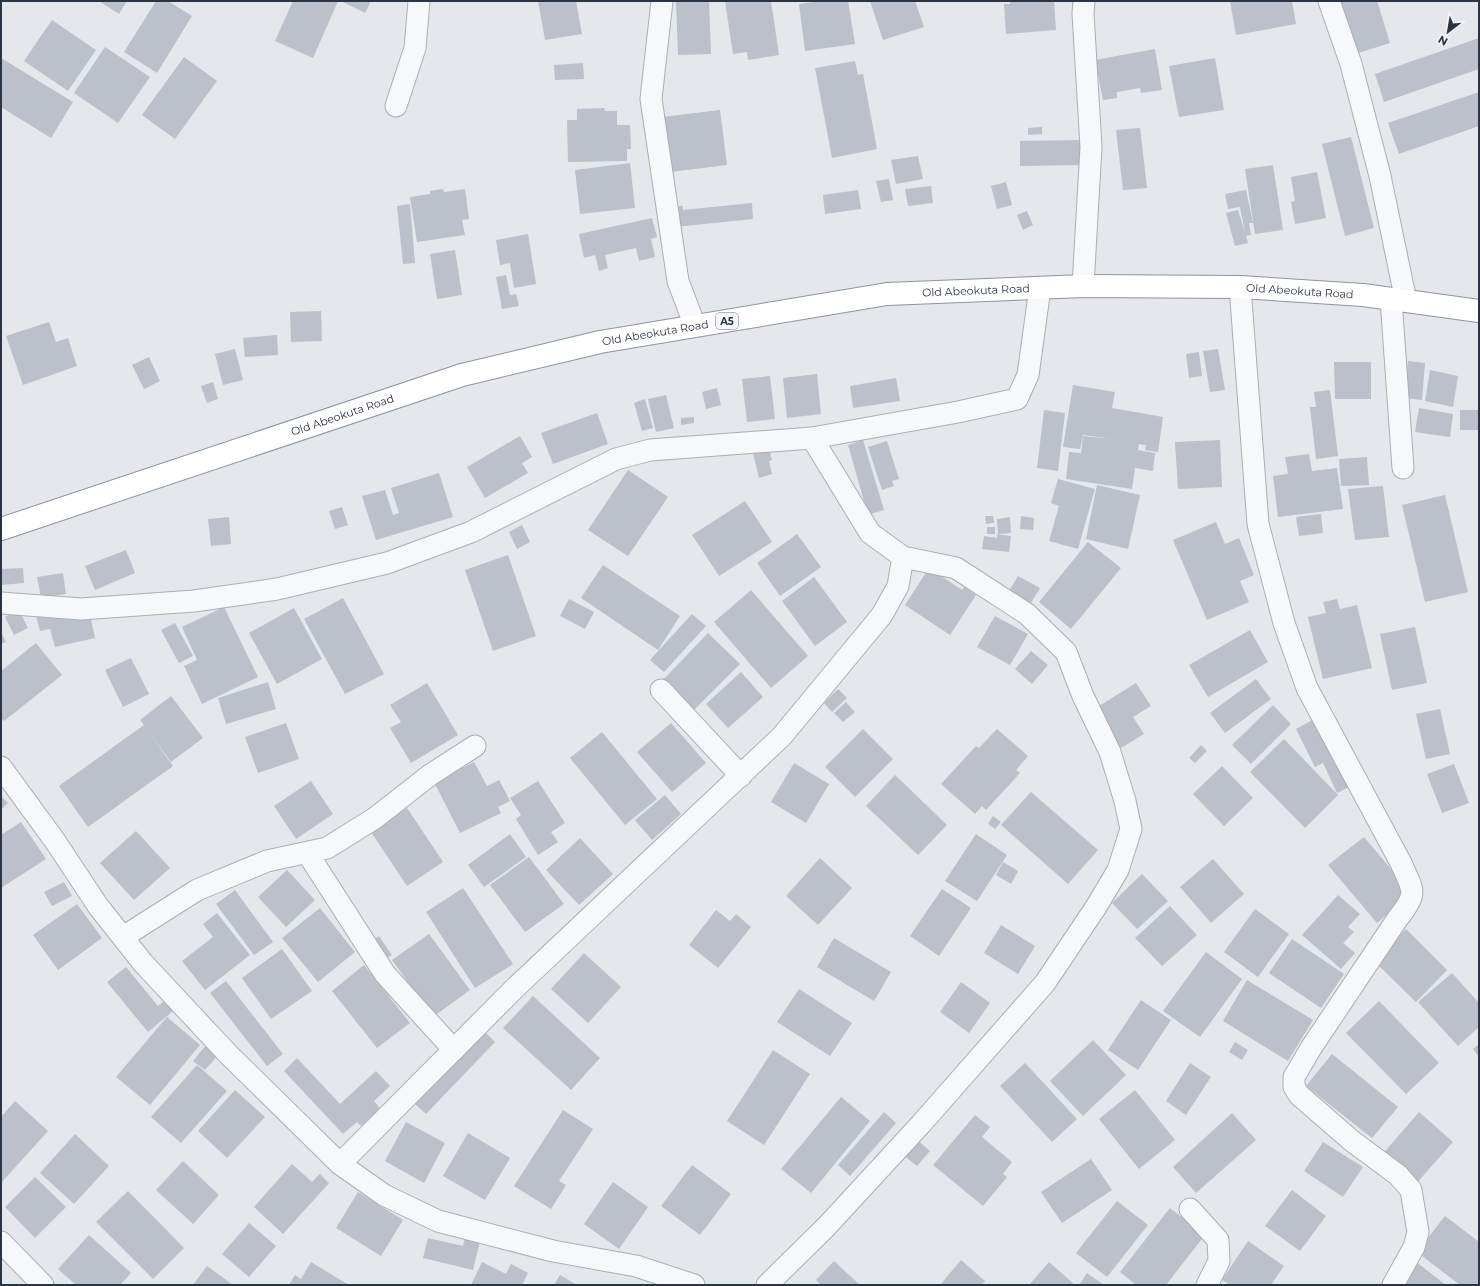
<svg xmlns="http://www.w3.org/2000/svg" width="1480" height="1286" font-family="Montserrat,sans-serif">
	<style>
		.building { fill: #bbc0ca }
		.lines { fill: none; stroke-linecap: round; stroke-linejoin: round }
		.street-casing { stroke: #a9aeb7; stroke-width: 23 }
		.highway-casing { stroke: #8b94a3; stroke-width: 24 }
		.street { stroke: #f7f8fa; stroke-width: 21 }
		.highway { stroke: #fff; stroke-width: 22 }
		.labels { text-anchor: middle; stroke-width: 3; stroke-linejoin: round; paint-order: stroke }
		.shield { fill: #f4f6f9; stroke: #676e7b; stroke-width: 1 }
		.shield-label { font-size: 10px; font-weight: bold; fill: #2b3445 }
		.street-label { font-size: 11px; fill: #2b3445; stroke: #f4f6f9 }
	</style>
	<rect width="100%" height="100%" fill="#e4e7ec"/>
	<g class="building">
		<path d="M99,1H127L119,14Z"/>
		<path d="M156,1H168L192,16L157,73L124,52Z"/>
		<path d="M293,1H338L313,58L275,41Z"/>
		<path d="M341,1H371L365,13Z"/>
		<path d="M538,1H576L582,34L545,40Z"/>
		<path d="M676,1H709L711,54L678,55Z"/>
		<path d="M725,1H771L779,55L748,60L747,52L733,54Z"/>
		<path d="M821,1H848L855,44L805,51L799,4Z"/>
		<path d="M870,1H915L924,27L883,40Z"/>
		<path d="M1010,1H1054L1056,30L1006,34L1004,4H1010Z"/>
		<path d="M1230,1H1292L1296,24L1236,35Z"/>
		<path d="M1335,1H1377L1390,43L1352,55Z"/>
		<path d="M52,20L96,50L68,91L24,61Z"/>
		<path d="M1479,38V69L1384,102L1375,74Z"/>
		<path d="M105,47L150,77L118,123L74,93Z"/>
		<path d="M1155,49L1162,90L1141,93L1140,88L1117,92V98L1103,100L1095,60Z"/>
		<path d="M184,57L217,81L175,139L142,115Z"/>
		<path d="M1,58L73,102L51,138L1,107Z"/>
		<path d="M1215,58L1224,110L1179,117L1169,66Z"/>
		<path d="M855,61L858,75L863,74L877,149L832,158L815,68Z"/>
		<path d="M583,63L584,79L555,80L554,65Z"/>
		<path d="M1479,92V126L1399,154L1388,123Z"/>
		<path d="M604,108L605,111H617V125H630L631,149H627V161L568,162L567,120H577V109Z"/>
		<path d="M720,110L727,165L670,172L662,117Z"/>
		<path d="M1042,127V134L1028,135V128Z"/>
		<path d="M1140,128L1147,188L1123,190L1116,130Z"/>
		<path d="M1351,137L1374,228L1345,236L1322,144Z"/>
		<path d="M1080,140V165L1020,166V141Z"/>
		<path d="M918,156L923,179L896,184L891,160Z"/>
		<path d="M630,163L635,208L580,214L575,170Z"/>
		<path d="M1273,165L1283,230L1255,234L1245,169Z"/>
		<path d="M1317,172L1326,218L1295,224L1291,202L1295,201L1291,177Z"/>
		<path d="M889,179L893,200L881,202L876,181Z"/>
		<path d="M1006,182L1012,205L997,209L991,186Z"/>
		<path d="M931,186L933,203L908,206L905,189Z"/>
		<path d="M443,189L444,192L465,189L469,219L462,220L465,235L417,242L410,197L430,194V191Z"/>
		<path d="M858,190L861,209L825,214L823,195Z"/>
		<path d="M1246,190L1253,223H1249L1251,235L1246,236L1248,243L1235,246L1226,213L1238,210L1245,233L1240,207L1228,209L1225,194Z"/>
		<path d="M752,203L753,219L675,227L673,206H683V210Z"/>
		<path d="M410,204L415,263L403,264L397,206Z"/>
		<path d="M1027,211L1033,225L1023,230L1017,215Z"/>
		<path d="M652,218L657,237L651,239L655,257L639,261L636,248L605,255L608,268L599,271L595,255L584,258L579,234Z"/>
		<path d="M528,234L536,284L514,288L510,263L500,265L496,240Z"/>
		<path d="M455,250L462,295L437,299L430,254Z"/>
		<path d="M506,275L510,295L516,294L519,306L502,309L496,277Z"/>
		<path d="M321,311L322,341L291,342L290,312Z"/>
		<path d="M49,322L56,342L68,338L77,366L23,385L6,336Z"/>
		<path d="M277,335L278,355L245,357L243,338Z"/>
		<path d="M235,349L243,380L223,385L215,354Z"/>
		<path d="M1218,349L1225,390L1210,392L1203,351Z"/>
		<path d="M1199,352L1202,376L1189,378L1186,354Z"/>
		<path d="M149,357L160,381L144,389L132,365Z"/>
		<path d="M1408,361L1425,363L1422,400L1404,398Z"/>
		<path d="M1334,362H1371V399H1335Z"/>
		<path d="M1430,370L1458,376L1453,407L1425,401Z"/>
		<path d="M817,374L821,414L787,418L783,378Z"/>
		<path d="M770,376L775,419L747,422L742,379Z"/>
		<path d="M896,378L900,401L853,408L850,386Z"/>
		<path d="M213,382L218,399L207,403L201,386Z"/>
		<path d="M1073,385L1115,392L1112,408L1163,417L1158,452L1145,450L1146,445L1139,444L1138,450L1155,453L1153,471L1135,468L1132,489L1066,479L1069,452L1081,453L1083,436L1112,439L1083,435L1080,449L1063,447Z"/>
		<path d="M717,388L721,405L706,409L702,392Z"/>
		<path d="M1330,390L1338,456L1316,459L1310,407H1316L1314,392Z"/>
		<path d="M666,395L674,428L656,432L648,399Z"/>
		<path d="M645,399L653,428L642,431L634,403Z"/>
		<path d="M1419,408L1453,414L1450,437L1415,432Z"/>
		<path d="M1044,410L1065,413L1058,471L1037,468Z"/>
		<rect x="1460" y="410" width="19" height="20"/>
		<path d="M597,413L608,444L553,464L541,433Z"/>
		<path d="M694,417V423L681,425V418Z"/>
		<path d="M520,436L532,457L522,463L528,473L485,498L467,467Z"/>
		<path d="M863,440L884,510L868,515L848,445Z"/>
		<path d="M1220,440L1222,487L1178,489L1175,442Z"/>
		<path d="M887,441L899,479L892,481L894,486L882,490L868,447Z"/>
		<path d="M769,449L772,460L769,461L772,474L759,478L753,453Z"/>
		<path d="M1309,454L1312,471L1337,468L1343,509L1278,517L1273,476L1288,474L1285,457Z"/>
		<path d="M1367,457L1369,485L1341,486L1339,459Z"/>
		<path d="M628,470L668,497L628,556L588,530Z"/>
		<path d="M439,473L453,517L376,540L362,496L385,490L393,515L399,513L391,488Z"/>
		<path d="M1058,479L1095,489L1078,549L1049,541L1059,506L1051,503Z"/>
		<path d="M1097,485L1140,495L1128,549L1086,539Z"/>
		<path d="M1383,486L1389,537L1355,540L1348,489Z"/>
		<path d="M1445,495L1468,592L1425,602L1402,505Z"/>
		<path d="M745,501L772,542L719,576L692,535Z"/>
		<path d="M342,507L348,525L335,529L329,511Z"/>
		<path d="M1321,514L1323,533L1299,536L1296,517Z"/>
		<path d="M985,516H993L994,523L986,524Z"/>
		<path d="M1021,516L1034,518L1033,530L1020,529Z"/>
		<path d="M229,517L231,544L211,546L208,519Z"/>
		<path d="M1010,517L1011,533L998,534L997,519Z"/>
		<path d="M1216,522L1225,544L1239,538L1254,575L1240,581L1249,602L1207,620L1173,540Z"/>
		<path d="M522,525L530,542L517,549L509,532Z"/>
		<rect x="987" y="527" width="8" height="7"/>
		<path d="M797,534L821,567L780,596L757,563Z"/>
		<path d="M997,534L1011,536L1009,552L982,549L984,536L997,538Z"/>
		<path d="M1088,542L1121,568L1071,629L1039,602Z"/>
		<path d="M126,550L135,573L95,590L85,566Z"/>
		<path d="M508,555L536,636L493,651L465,570Z"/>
		<path d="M603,565L680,616L658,650L581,598Z"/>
		<path d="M23,568L24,583L1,585V569Z"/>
		<path d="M929,568L962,590L964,587L976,595L950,635L905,605Z"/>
		<path d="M63,573L66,594L41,598L37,577Z"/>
		<path d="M1018,576L1040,588L1031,603L1009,591Z"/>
		<path d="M814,577L847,622L815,646L782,601Z"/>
		<path d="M751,590L808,656L771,688L714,622Z"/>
		<path d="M343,598L384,674L345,694L304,619Z"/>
		<path d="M569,599L594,612L585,629L560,616Z"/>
		<path d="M1337,599L1340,609L1357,605L1372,668L1323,679L1308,617L1326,613L1323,602Z"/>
		<path d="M224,607L258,677L202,704L184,666L197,660L182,627Z"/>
		<path d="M294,608L322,659L277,684L249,633Z"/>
		<path d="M19,610L28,628L14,635L5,617Z"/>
		<path d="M89,610L95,638L55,647L50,629L40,631L36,615Z"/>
		<path d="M692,614L706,626L664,672L650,660Z"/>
		<path d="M995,616L1028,634L1010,665L977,647Z"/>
		<path d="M175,623L193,656L179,663L161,630Z"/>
		<path d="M1415,627L1427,683L1392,690L1380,634Z"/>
		<path d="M1250,630L1268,662L1208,697L1189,665Z"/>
		<path d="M1,632L6,642L1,644Z"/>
		<path d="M708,633L740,664L693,711L662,681Z"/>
		<path d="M36,643L62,675L4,721L1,718V671Z"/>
		<path d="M1031,651L1048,665L1032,684L1015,669Z"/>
		<path d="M131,658L149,694L123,707L105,670Z"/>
		<path d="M741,672L763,697L728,728L706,704Z"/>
		<path d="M1256,679L1271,699L1225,733L1210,713Z"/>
		<path d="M268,682L276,709L226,724L218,698Z"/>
		<path d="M427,683L458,735L411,763L390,728L401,722L390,705Z"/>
		<path d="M1136,683L1151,706L1133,717L1144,734L1121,748L1096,708Z"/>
		<path d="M838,689L847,698L832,712L824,703Z"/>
		<path d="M171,696L203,738L171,762L147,730L173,766L88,827L59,786L144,725L140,720Z"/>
		<path d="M846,702L855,712L843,722L834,713Z"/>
		<path d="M1273,705L1291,724L1251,764L1232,745Z"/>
		<path d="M1440,709L1450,754L1426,759L1416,714Z"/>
		<path d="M1318,717L1353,785L1337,793L1323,763L1315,767L1296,729Z"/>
		<path d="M286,723L299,759L258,773L245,737Z"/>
		<path d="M671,723L706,763L672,792L637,752Z"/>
		<path d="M863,729L893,759L855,797L825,767Z"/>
		<path d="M997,729L1028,756L1016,770L1020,773L986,810L982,806L975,814L941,784L976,746L979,748Z"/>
		<path d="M602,732L657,799L625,825L570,758Z"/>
		<path d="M1284,739L1338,795L1305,828L1250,772Z"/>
		<path d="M1201,745L1207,751L1195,763L1189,758Z"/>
		<path d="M474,762L487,786L499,780L510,801L498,807L501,813L460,833L434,782Z"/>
		<path d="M794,763L829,784L806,823L771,802Z"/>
		<path d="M1454,764L1469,803L1442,813L1427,774Z"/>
		<path d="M1222,766L1253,798L1224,826L1193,794Z"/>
		<path d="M895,775L947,825L918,855L866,806Z"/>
		<path d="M311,781L333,814L296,839L274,806Z"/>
		<path d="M538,781L565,823L551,832L558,842L538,855L516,819L521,815L510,798Z"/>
		<path d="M1031,792L1098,850L1068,884L1001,825Z"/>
		<path d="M665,795L681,814L652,840L635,820Z"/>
		<path d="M1,796L8,803L1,810Z"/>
		<path d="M407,808L443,862L407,886L371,832Z"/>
		<path d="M993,816L1001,822L995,829L988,824Z"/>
		<path d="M21,822L46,859L1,888V835Z"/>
		<path d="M136,831L170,868L134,900L100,863Z"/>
		<path d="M510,834L526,857L484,887L468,865Z"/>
		<path d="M976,834L1007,855L977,901L945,881Z"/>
		<path d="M1364,837L1412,894L1377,923L1328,865Z"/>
		<path d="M580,838L613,874L579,905L546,870Z"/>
		<path d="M529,857L564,904L525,932L490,885Z"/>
		<path d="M820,858L852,888L818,925L786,896Z"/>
		<path d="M1213,859L1244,894L1211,923L1180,887Z"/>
		<path d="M1003,862L1018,871L1011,884L996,875Z"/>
		<path d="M287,870L315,900L286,927L258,897Z"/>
		<path d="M1142,874L1168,901L1137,929L1112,903Z"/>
		<path d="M64,882L72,896L52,906L44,892Z"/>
		<path d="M463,888L513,964L475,988L426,912Z"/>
		<path d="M942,889L971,908L939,956L910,936Z"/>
		<path d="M235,890L273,942L254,955L216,904Z"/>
		<path d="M1338,895L1360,914L1348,927L1354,932L1343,943L1355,953L1341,969L1302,935Z"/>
		<path d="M77,904L102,938L58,970L33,935Z"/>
		<path d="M1170,906L1197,935L1162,966L1135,938Z"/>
		<path d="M320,908L355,952L318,982L282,938Z"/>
		<path d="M1255,909L1289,934L1258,977L1224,952Z"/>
		<path d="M716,910L730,921L736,914L751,927L718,968L689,945Z"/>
		<path d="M217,913L250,955L205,990L182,961L213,937L203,924Z"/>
		<path d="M1001,925L1035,946L1018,974L984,953Z"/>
		<path d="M1406,929L1447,970L1416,1002L1374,961Z"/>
		<path d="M429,934L470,990L433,1017L392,960Z"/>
		<path d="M379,936L392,955L383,960L370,942Z"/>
		<path d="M834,938L891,972L874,1001L817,967Z"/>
		<path d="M1292,939L1344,974L1321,1008L1269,973Z"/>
		<path d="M282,949L312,991L271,1019L242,978Z"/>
		<path d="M1206,952L1242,979L1200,1037L1163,1011Z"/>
		<path d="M584,953L621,987L588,1023L551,989Z"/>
		<path d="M364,965L410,1023L377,1048L332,991Z"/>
		<path d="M126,967L158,1006L165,1000L173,1011L148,1032L107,982Z"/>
		<path d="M1452,973L1479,1003V1027L1458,1046L1418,1002Z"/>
		<path d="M1247,980L1313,1020L1288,1061L1223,1021Z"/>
		<path d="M226,981L283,1054L267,1066L210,993Z"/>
		<path d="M961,982L990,1003L969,1033L940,1012Z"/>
		<path d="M799,989L852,1023L830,1056L777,1022Z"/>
		<path d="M533,996L600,1058L571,1090L503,1028Z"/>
		<path d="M1141,1000L1171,1020L1138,1070L1108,1050Z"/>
		<path d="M1379,1001L1439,1063L1406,1094L1346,1033Z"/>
		<path d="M167,1017L200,1045L150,1105L116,1077Z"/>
		<path d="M482,1029L495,1042L426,1114L413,1102Z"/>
		<path d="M1093,1040L1126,1075L1083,1116L1050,1081Z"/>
		<path d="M1235,1042L1248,1050L1242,1060L1229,1052Z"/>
		<path d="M207,1044L219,1054L205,1070L193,1061Z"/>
		<path d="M1479,1044V1057L1473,1049Z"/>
		<path d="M773,1050L810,1074L764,1145L727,1121Z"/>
		<path d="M1332,1054L1398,1107L1372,1138L1306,1086Z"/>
		<path d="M297,1058L340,1104L376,1071L390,1086L374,1101L380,1108L361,1126L357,1122L343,1134L284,1071Z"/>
		<path d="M1025,1063L1077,1119L1052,1142L1000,1086Z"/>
		<path d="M1190,1063L1211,1077L1186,1115L1166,1101Z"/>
		<path d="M197,1065L227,1091L181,1143L151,1117Z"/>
		<path d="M235,1090L265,1117L227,1158L198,1131Z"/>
		<path d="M1135,1090L1175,1140L1139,1169L1099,1119Z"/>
		<path d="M841,1097L870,1121L811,1193L781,1169Z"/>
		<path d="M15,1101L48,1131L1,1183V1117Z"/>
		<path d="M563,1110L593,1129L559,1181L566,1185L551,1209L514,1186Z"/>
		<path d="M884,1112L896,1123L850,1176L838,1165Z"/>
		<path d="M1419,1112L1453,1142L1415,1185L1381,1156Z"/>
		<path d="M1232,1113L1256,1140L1196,1193L1173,1167Z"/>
		<path d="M975,1115L990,1127L982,1137L1012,1162L1003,1174L1007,1177L983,1206L933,1165Z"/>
		<path d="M406,1122L445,1143L424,1183L385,1161Z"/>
		<path d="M468,1133L510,1158L485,1200L443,1176Z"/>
		<path d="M75,1134L109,1166L74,1204L40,1173Z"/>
		<path d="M917,1140L930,1151L917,1166L903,1155Z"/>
		<path d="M1323,1142L1363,1167L1343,1197L1304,1171Z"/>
		<path d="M1091,1159L1112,1190L1062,1223L1041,1192Z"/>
		<path d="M183,1161L219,1195L193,1224L156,1190Z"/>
		<path d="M292,1164L312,1182L320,1174L329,1183L283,1234L254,1207Z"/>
		<path d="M692,1165L731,1194L700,1235L661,1206Z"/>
		<path d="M35,1177L66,1207L35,1238L5,1207Z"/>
		<path d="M613,1182L648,1207L619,1249L584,1224Z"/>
		<path d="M1292,1190L1326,1216L1300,1251L1265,1226Z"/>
		<path d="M128,1191L184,1248L153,1279L96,1222Z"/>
		<path d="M358,1192L403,1220L381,1256L336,1228Z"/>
		<path d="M1117,1201L1148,1225L1107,1277L1076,1253Z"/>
		<path d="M1170,1208L1205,1235L1166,1285H1136L1120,1272Z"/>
		<path d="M1445,1216L1479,1242V1285H1460L1417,1252Z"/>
		<path d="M249,1223L276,1246L249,1277L222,1254Z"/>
		<path d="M89,1235L131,1273L120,1285H76L58,1269Z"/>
		<path d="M465,1237L480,1241L473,1270L423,1258L428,1238L463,1246Z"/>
		<path d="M1248,1241L1284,1266L1271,1285H1230L1222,1280Z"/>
		<path d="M961,1260L985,1281L981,1285H940Z"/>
		<path d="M834,1261L860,1285H821L816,1280Z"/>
		<path d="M1415,1261L1446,1285H1396Z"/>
		<path d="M311,1262L349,1285H289L295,1275L301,1279Z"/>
		<path d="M482,1262L506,1274L511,1264L528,1273L522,1285H471Z"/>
		<path d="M1049,1262L1075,1285H1029Z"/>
		<path d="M207,1266L233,1285H193Z"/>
		<path d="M1087,1273L1104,1285H1079Z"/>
		<path d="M560,1275L577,1285H554Z"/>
	</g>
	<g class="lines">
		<g class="street-casing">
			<g id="street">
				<path d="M662,1L651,99L678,281L695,326"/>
				<path d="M1329,1L1351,64L1380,176L1406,301"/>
				<path d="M396,106L415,48L419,1"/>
				<path d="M1083,286L1091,147L1083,13L1084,1"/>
				<path d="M1240,287L1258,524L1284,623L1307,688L1401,863C1413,891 1419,892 1398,918L1311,1048L1294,1077V1087L1299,1095L1352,1141L1398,1175L1411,1190L1418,1232L1414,1247L1393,1285"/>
				<path d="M1391,299L1403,468"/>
				<path d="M1,603L81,609L194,601L277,589L387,563L471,532L616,459L650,450L812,438L958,412L1017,399L1028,375L1040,288"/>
				<path d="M661,690L741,776"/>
				<path d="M1,767L55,841L98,906L143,963L228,1054L340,1164L384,1195L438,1221L553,1251L636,1266L694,1285"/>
				<path d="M308,854L385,974L454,1050"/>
				<path d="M123,937L197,890L267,861L327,848L375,818L430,775L475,746"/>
				<path d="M340,1164L515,988L782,736L882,615L898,586L903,557L870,533L812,438"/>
				<path d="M1190,1209L1218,1240L1219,1261L1207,1285"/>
				<path d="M1,1242L43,1285"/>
				<path d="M767,1285L826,1227L921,1124L1045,983L1096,907L1118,870L1131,829L1125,801L1110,752L1083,696L1066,652L1027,614L956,568L903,557"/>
			</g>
		</g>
		<g class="highway-casing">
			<g id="highway">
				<path id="s1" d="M1,529L462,375L600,342L887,294L1083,286L1240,287L1363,295L1479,311"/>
			</g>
		</g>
		<use href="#street" class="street"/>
		<use href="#highway" class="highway"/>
	</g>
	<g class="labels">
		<rect class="shield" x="716" y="313" width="22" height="16" rx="3"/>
		<g class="shield-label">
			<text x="727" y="325">A5</text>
		</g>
		<g class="street-label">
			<text dy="4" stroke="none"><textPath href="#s1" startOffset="1008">Old Abeokuta Road</textPath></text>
			<text dy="4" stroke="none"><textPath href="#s1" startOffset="1332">Old Abeokuta Road</textPath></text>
			<text dy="4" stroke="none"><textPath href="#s1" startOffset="684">Old Abeokuta Road</textPath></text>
			<text dy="4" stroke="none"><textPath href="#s1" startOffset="360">Old Abeokuta Road</textPath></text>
		</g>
	</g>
	<rect width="1480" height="1286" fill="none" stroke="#2b3445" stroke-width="4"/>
	<g transform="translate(1448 32) rotate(211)" stroke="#f4f6f9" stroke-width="3" paint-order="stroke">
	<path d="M0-3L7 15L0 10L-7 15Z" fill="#2b3445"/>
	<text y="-6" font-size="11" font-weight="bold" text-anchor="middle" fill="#2b3445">N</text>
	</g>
</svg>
